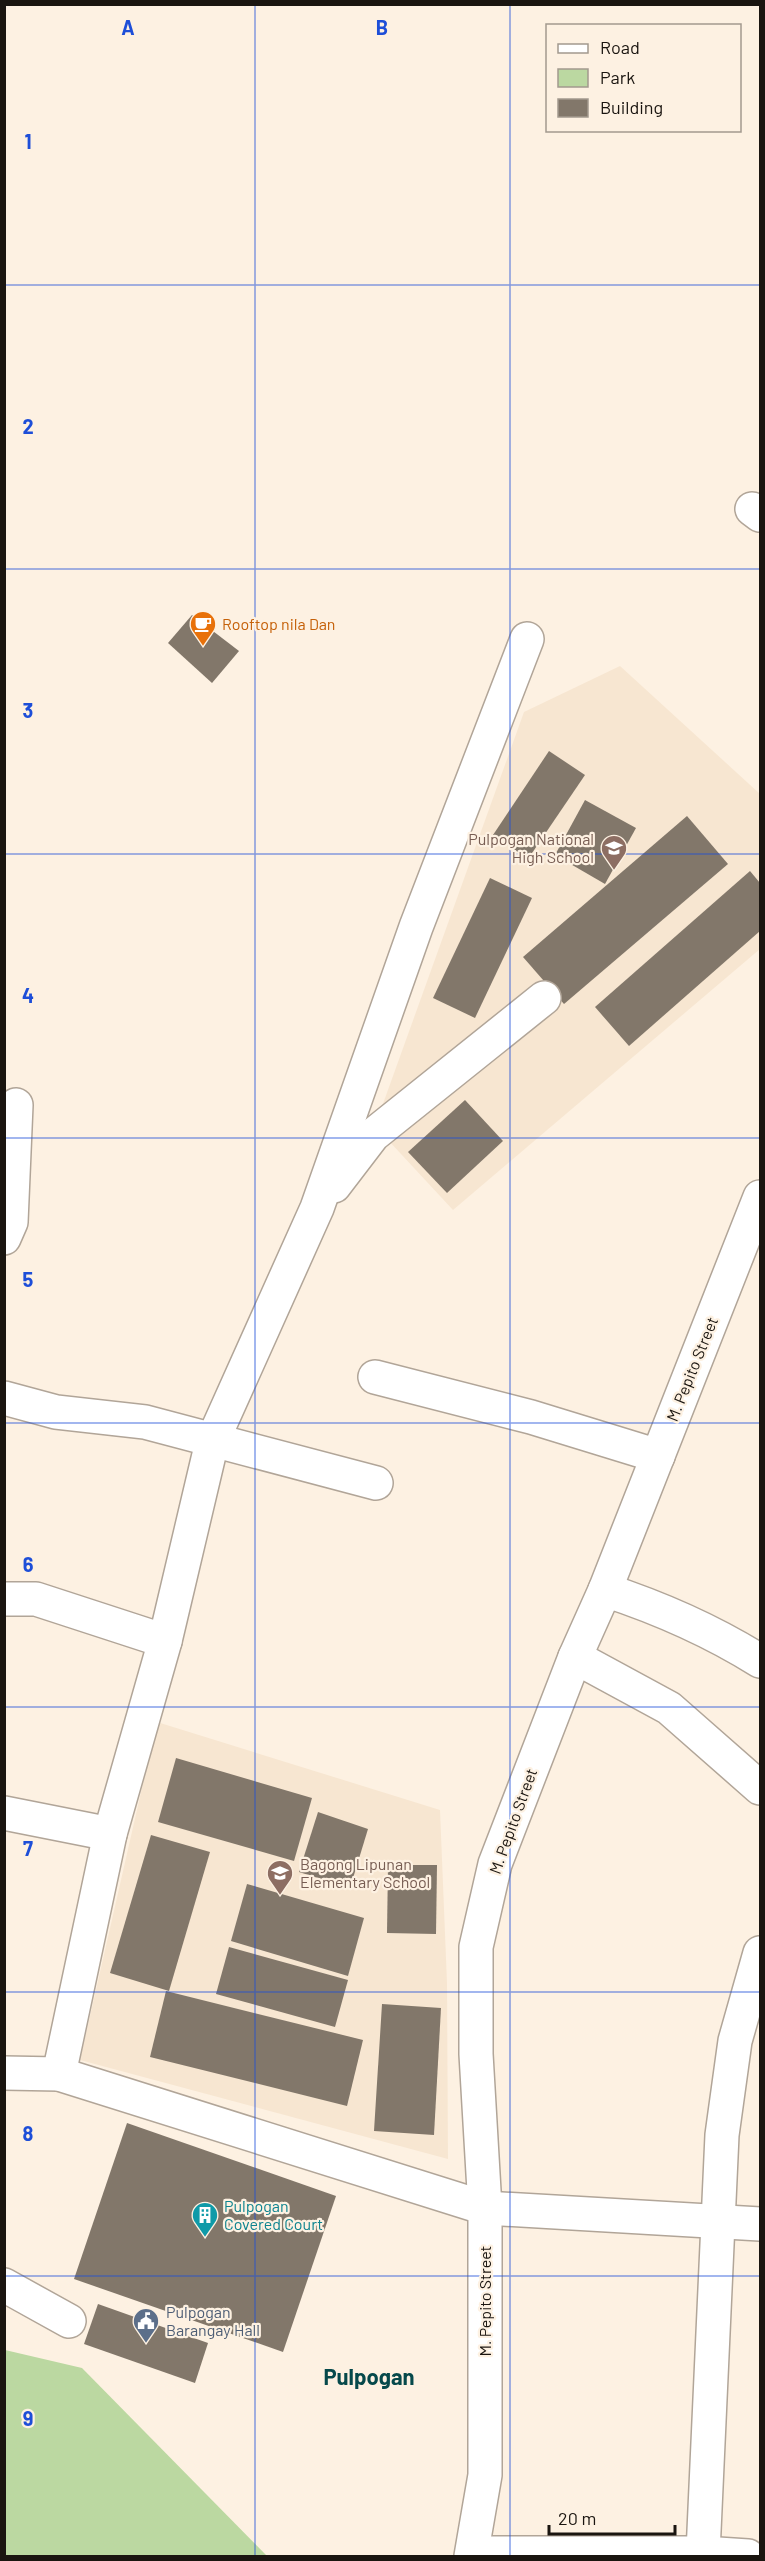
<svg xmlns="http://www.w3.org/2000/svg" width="765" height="2561" font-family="Barlow,sans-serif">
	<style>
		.built { fill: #f7e6d1 }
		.green { fill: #bbd8a1 }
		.building { fill: #82776a }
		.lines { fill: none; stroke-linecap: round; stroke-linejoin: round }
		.minor-casing { stroke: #b1a598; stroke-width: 36 }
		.minor { stroke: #fff; stroke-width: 33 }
		.grid { fill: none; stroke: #1d4ed8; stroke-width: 1.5; stroke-opacity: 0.55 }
		.labels { text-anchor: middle; stroke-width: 4.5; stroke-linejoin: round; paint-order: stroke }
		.food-label { font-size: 16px; fill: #c56008; stroke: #fdf1e2; text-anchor: start }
		.education-label { font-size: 16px; fill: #785e54; stroke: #fdf1e2; text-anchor: end }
		.street-label { font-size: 16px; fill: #1a1510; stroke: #fdf1e2 }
		.culture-label { font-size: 16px; fill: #0d838f; stroke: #fdf1e2; text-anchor: start }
		.service-label { font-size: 16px; fill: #4e5e75; stroke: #fdf1e2; text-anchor: start }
		.district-label { font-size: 22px; font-weight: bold; fill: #06494b; stroke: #fdf1e2 }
		.grid-label { font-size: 20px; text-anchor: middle; font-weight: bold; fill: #1d4ed8; stroke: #fdf1e2; stroke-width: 4.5; stroke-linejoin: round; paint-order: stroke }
	</style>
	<rect width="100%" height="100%" fill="#fdf1e2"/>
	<g class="built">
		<path d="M620,666L760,794V949L453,1210L375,1126L524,712Z"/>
		<path d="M157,1722L440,1810L447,1983L448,2159L80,2060Z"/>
	</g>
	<path class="green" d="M5,2350L82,2368L267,2556H5Z"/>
	<g class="building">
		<path d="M192,615L239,651L212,683L168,643Z"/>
		<path d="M549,751L585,775L528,859L493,835Z"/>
		<path d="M585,800L636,828L605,884L555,855Z"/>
		<path d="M687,816L728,864L564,1004L523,957Z"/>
		<path d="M750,871L760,883V931L629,1046L595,1007Z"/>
		<path d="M490,878L532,898L475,1018L433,998Z"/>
		<path d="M465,1100L503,1141L447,1193L408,1152Z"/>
		<path d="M176,1758L312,1798L294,1861L158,1822Z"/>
		<path d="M318,1812L368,1829L350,1888L299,1872Z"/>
		<path d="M151,1835L210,1852L169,1991L110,1973Z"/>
		<path d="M388,1865H437L436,1934L387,1933Z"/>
		<path d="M247,1884L364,1918L348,1976L231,1941Z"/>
		<path d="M229,1947L348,1980L335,2027L216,1994Z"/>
		<path d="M166,1991L363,2040L347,2106L150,2057Z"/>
		<path d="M382,2004L441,2008L434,2135L374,2131Z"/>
		<path d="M127,2123L336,2196L283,2352L74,2279Z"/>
		<path d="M98,2304L208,2343L195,2383L84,2344Z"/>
	</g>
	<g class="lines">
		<g class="minor-casing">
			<g id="minor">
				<path d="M752,509L760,515"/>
				<path d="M334,1186L373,1135L544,998"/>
				<path d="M4,1238L11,1222L16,1105"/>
				<path d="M375,1377L531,1417L658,1456"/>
				<path d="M4,1398L56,1412L145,1422L376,1483"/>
				<path d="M605,1590C660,1608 712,1631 760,1661"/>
				<path d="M4,1599H36L165,1641"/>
				<path d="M575,1657L669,1708L760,1788"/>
				<path d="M4,1813L110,1834"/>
				<path d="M4,2073L59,2074L485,2208L760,2224"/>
				<path d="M59,2074L110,1834L165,1641L212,1442L317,1208L416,927L527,639"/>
				<path d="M4,2285L69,2321"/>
				<path d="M473,2553H703L748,2556"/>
				<path d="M703,2553L722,2135L735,2041L760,1953"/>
				<path d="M471,2556L485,2475V2208L476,2054V1947L495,1864L575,1657L605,1590L760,1197"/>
			</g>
		</g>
		<use href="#minor" class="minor"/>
	</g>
	<path class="grid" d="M255,4V2556M510,4V2556M4,285H760M4,569H760M4,854H760M4,1138H760M4,1423H760M4,1707H760M4,1992H760M4,2276H760"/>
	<defs>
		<g id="cafe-pin" transform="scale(1.35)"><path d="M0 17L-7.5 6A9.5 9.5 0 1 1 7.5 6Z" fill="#e8710a" stroke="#fdf1e2"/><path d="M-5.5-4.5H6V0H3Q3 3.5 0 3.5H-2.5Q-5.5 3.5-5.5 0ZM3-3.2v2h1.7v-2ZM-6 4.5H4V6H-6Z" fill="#fff"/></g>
		<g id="school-pin" transform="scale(1.35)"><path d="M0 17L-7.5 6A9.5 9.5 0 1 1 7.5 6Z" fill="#8d6e63" stroke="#fdf1e2"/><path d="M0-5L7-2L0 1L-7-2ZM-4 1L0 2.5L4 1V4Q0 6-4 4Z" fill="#fff"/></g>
		<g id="building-pin" transform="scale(1.35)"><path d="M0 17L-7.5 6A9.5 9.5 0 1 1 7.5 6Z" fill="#0f9aa8" stroke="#fdf1e2"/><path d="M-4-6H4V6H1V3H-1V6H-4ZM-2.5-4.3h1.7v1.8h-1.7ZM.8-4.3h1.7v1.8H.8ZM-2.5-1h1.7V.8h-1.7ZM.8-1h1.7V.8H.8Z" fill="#fff"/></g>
		<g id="civic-pin" transform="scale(1.35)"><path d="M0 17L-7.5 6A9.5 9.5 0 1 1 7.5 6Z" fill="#5c6f8a" stroke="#fdf1e2"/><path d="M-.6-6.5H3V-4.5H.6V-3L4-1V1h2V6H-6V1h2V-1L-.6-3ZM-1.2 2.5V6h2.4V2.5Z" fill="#fff"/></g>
	</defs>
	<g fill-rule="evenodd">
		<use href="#cafe-pin" x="203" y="624"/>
		<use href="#school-pin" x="614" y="848"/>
		<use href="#school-pin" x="280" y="1873"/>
		<use href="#building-pin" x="205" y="2215"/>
		<use href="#civic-pin" x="146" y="2321"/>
	</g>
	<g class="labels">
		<g class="food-label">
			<text x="222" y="630">Rooftop nila Dan</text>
		</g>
		<g class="education-label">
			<text x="594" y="845">Pulpogan National<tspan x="594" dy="18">High School</tspan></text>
			<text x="300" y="1870" text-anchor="start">Bagong Lipunan<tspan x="300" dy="18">Elementary School</tspan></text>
		</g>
		<g class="street-label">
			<text transform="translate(692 1369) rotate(-68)" y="6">M. Pepito Street</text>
			<text transform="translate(513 1821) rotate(-70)" y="6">M. Pepito Street</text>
			<text transform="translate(485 2301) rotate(-90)" y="6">M. Pepito Street</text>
		</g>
		<g class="culture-label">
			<text x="224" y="2212">Pulpogan<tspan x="224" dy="18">Covered Court</tspan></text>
		</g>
		<g class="service-label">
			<text x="166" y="2318">Pulpogan<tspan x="166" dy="18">Barangay Hall</tspan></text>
		</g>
		<g class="district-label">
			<text x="369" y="2385">Pulpogan</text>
		</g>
	</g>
	<g class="grid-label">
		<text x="128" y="35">A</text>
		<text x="382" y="35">B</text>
		<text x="28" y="149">1</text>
		<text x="28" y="434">2</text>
		<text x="28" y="718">3</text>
		<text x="28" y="1003">4</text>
		<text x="28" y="1287">5</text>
		<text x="28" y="1572">6</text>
		<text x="28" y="1856">7</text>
		<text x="28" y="2141">8</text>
		<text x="28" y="2426">9</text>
	</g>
	<rect width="765" height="2561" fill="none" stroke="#1a1510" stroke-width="12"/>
	<rect x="546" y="24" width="195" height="108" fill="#fdf1e2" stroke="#a2998e" stroke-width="1.5"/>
	<rect x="558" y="44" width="30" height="9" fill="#ffffff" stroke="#a2998e" stroke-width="1.5"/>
	<text x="600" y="54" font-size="18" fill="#1a1510">Road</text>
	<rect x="558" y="69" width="30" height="18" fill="#bbd8a1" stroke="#a2998e" stroke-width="1.5"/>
	<text x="600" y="84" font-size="18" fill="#1a1510">Park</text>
	<rect x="558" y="99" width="30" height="18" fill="#82776a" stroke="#a2998e" stroke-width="1.5"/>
	<text x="600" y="114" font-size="18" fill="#1a1510">Building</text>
	<path d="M549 2525v9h126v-9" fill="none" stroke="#1a1510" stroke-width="3"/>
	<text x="558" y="2525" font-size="18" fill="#1a1510" stroke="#fdf1e2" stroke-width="4.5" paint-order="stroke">20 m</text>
</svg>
